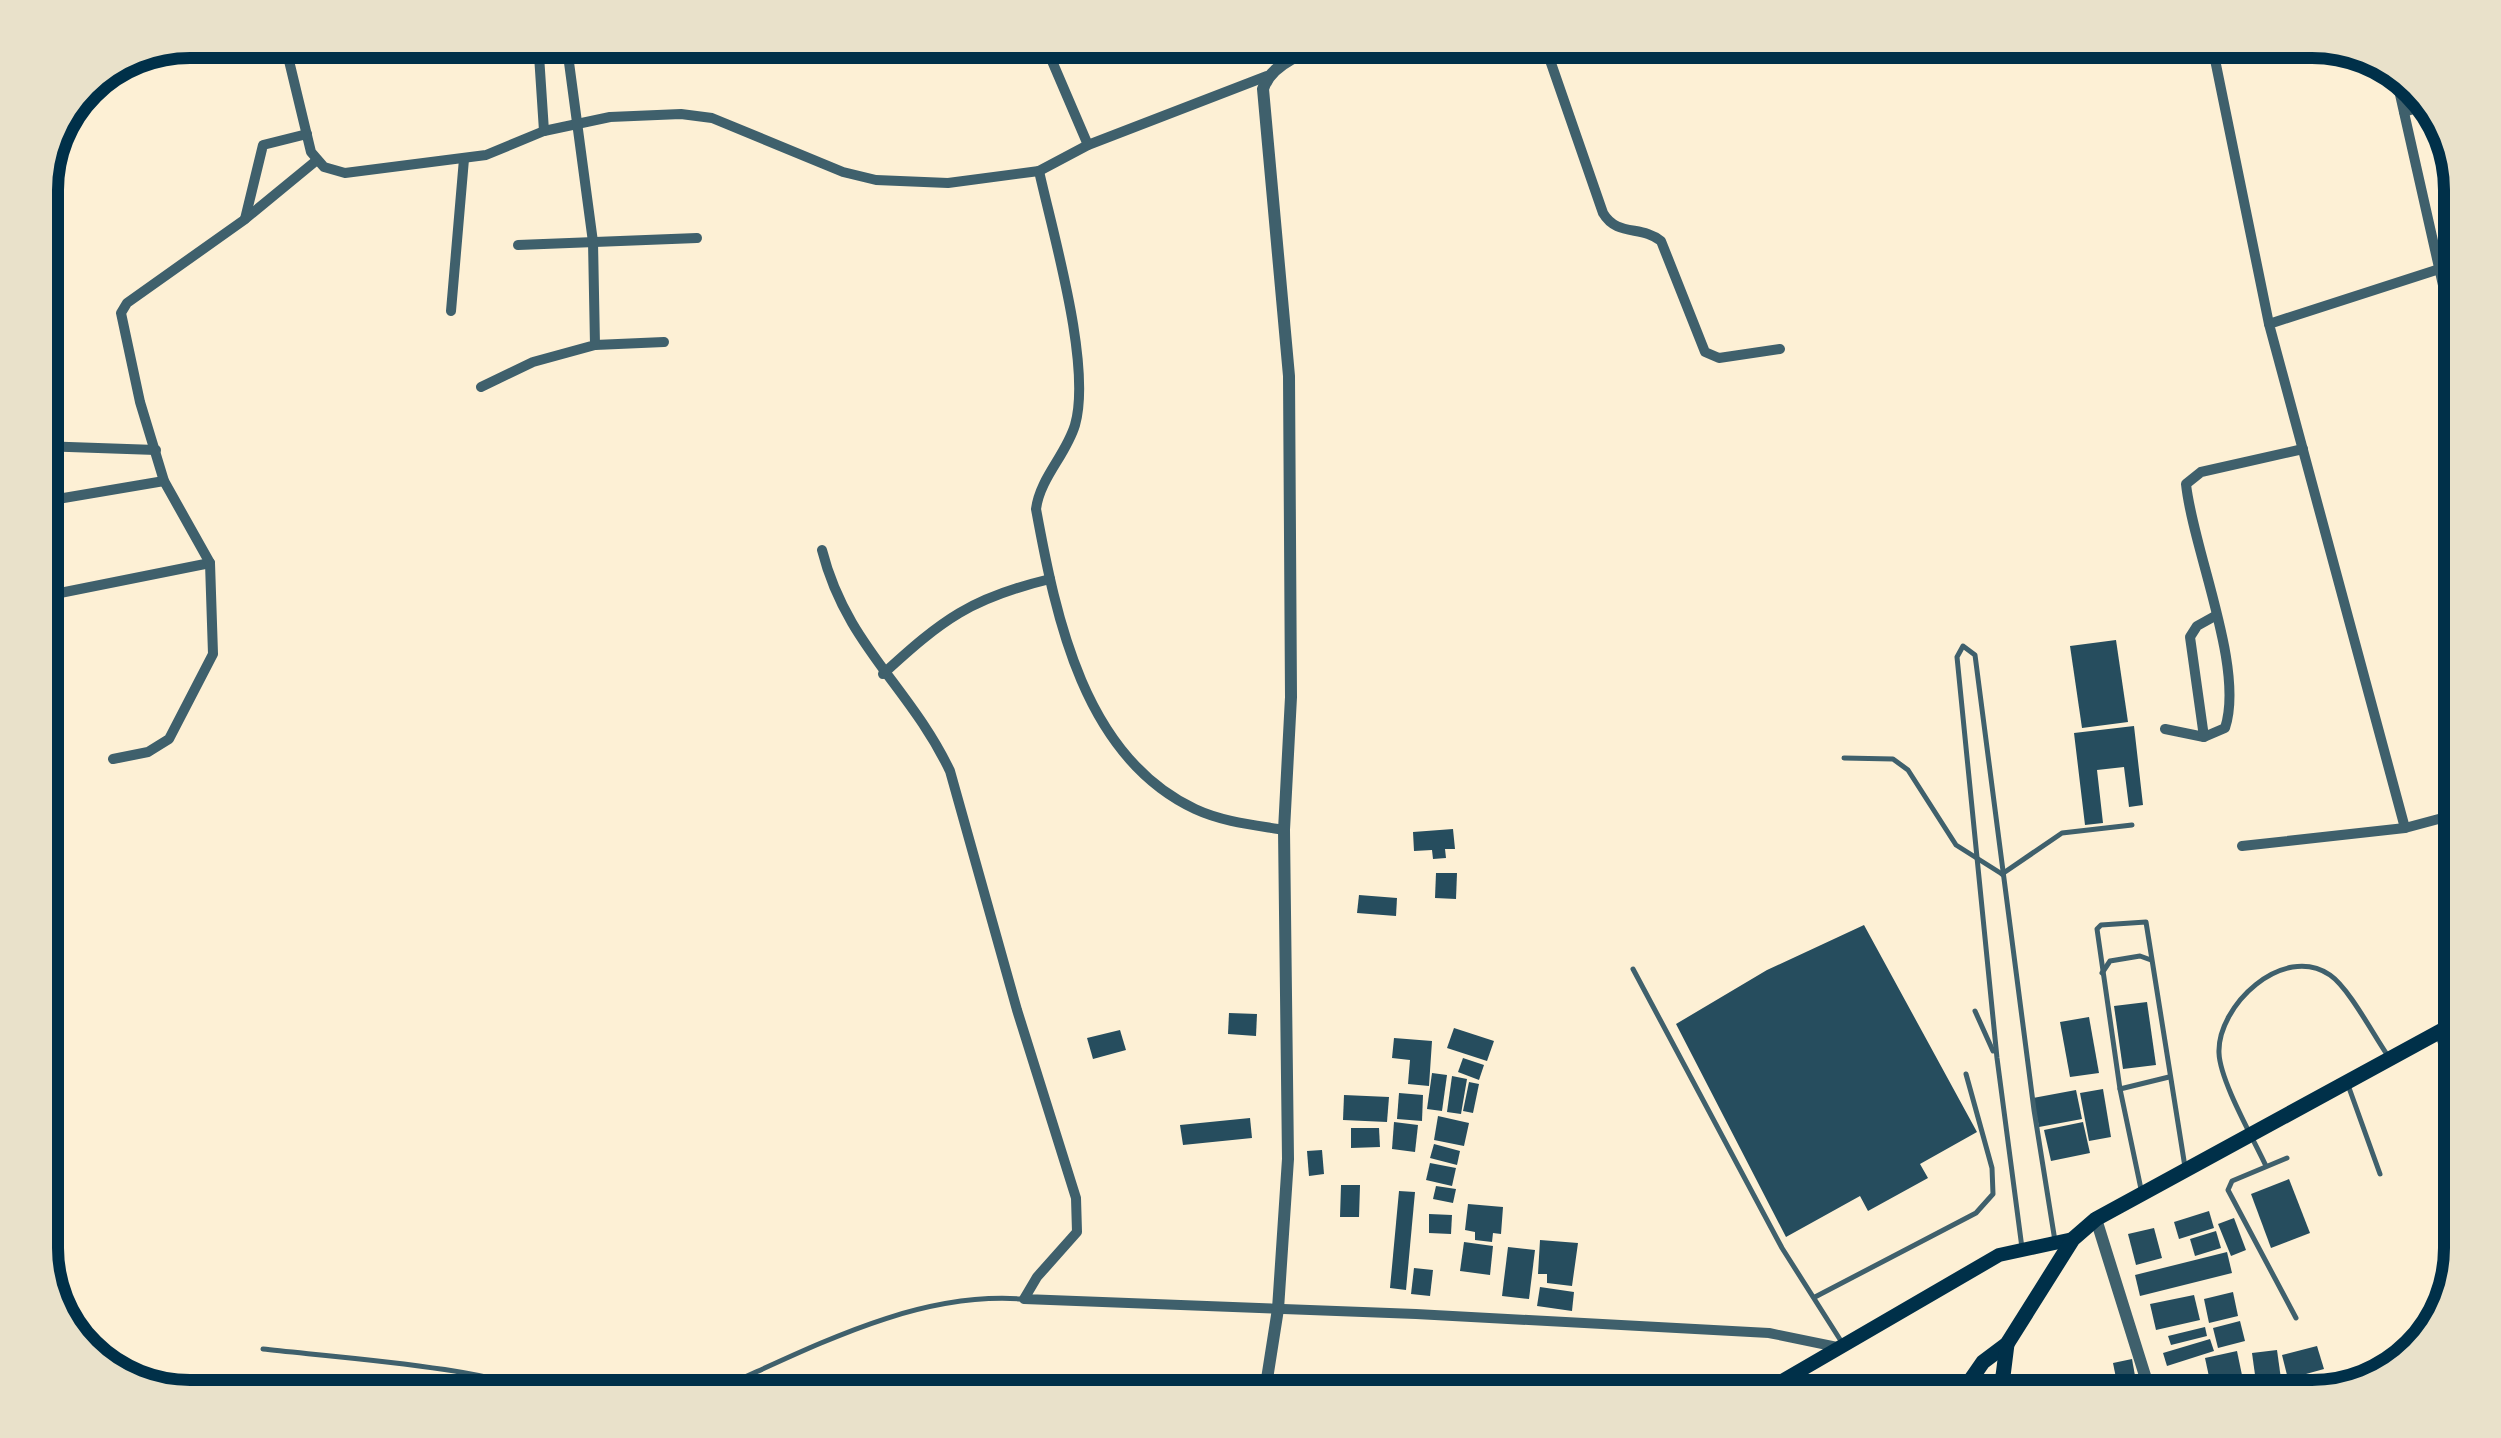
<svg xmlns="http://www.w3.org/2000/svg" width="2501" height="1438" font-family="'Noto Sans',sans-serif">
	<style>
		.building { fill: #264d5e }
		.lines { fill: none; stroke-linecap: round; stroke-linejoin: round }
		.service { stroke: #3f606c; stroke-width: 5 }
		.minor { stroke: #3f606c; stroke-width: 10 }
		.tertiary { stroke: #3f606c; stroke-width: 12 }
		.secondary { stroke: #003049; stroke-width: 14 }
		.primary { stroke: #003049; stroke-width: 15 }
		.rim { fill: none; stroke: #003049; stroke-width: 12 }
	</style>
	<rect width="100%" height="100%" fill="#fdf0d5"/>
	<g class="building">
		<path d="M2116,640L2128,722L2082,728L2070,646Z"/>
		<path d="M2134,726L2143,805L2129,807L2124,767L2097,770L2103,823L2085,825L2074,733Z"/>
		<path d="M1453,829L1455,849H1445L1446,858L1433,859L1432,850L1414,851L1413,832Z"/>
		<path d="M1436,873H1457L1456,899L1435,898Z"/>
		<path d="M1359,895L1397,898L1396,916L1357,913Z"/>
		<path d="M1864,925L1977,1132L1920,1164L1928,1178L1868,1211L1860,1196L1786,1237L1676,1024L1767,970Z"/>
		<path d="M2147,1002L2156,1065L2123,1069L2114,1006Z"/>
		<path d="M1229,1013L1257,1014L1256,1036L1228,1034Z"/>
		<path d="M2089,1017L2099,1073L2070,1077L2060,1022Z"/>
		<path d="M1454,1028L1494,1041L1487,1061L1447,1048Z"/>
		<path d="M1120,1030L1126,1050L1093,1059L1087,1038Z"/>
		<path d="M1394,1038L1432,1041L1429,1086L1408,1084L1410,1060L1392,1058Z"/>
		<path d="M1463,1058L1484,1065L1479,1080L1458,1072Z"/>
		<path d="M1432,1073L1447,1075L1442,1111L1427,1109Z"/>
		<path d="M1452,1076L1467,1079L1461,1114L1447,1112Z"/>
		<path d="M1469,1082L1479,1084L1473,1113L1463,1111Z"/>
		<path d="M2103,1089L2111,1137L2089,1141L2080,1093Z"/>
		<path d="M2076,1090L2082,1119L2039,1127L2033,1098Z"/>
		<path d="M1399,1093L1423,1095L1422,1121L1397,1119Z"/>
		<path d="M1344,1095L1389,1097L1387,1122L1343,1120Z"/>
		<path d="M1438,1116L1469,1123L1464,1146L1434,1140Z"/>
		<path d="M1250,1118L1252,1138L1183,1145L1180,1125Z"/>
		<path d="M1394,1122L1418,1125L1415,1152L1392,1149Z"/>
		<path d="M2083,1122L2090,1153L2051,1161L2044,1130Z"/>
		<path d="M1351,1128H1379L1380,1147L1351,1148Z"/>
		<path d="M1434,1144L1460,1151L1457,1165L1430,1158Z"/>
		<path d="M1322,1150L1324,1174L1309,1176L1307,1151Z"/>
		<path d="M1430,1163L1456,1168L1452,1186L1426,1180Z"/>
		<path d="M2289,1179L2310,1233L2271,1248L2251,1194Z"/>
		<path d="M1341,1185H1360L1359,1217H1340Z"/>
		<path d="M1436,1186L1456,1189L1453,1203L1433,1199Z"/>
		<path d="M1399,1191L1415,1192L1406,1290L1390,1288Z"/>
		<path d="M1468,1204L1503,1207L1501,1234L1493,1233L1492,1242L1475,1240V1232L1465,1230Z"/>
		<path d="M2209,1211L2214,1228L2179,1239L2174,1222Z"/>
		<path d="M1429,1214L1452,1215L1451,1234L1429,1233Z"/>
		<path d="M2234,1218L2246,1250L2231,1256L2218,1224Z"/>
		<path d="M2154,1228L2162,1258L2136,1265L2128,1234Z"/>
		<path d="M2216,1231L2221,1248L2195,1256L2190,1239Z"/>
		<path d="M1540,1240L1578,1243L1572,1286L1547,1283V1274H1538Z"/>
		<path d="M1464,1242L1493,1246L1490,1275L1460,1271Z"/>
		<path d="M1508,1247L1535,1250L1529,1299L1502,1296Z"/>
		<path d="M2227,1252L2232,1273L2140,1296L2135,1275Z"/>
		<path d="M1414,1268L1433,1270L1430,1296L1411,1294Z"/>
		<path d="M1540,1287L1574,1292L1572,1311L1537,1306Z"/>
		<path d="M2233,1292L2238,1316L2209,1323L2204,1299Z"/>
		<path d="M2194,1295L2200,1320L2156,1330L2150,1304Z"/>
		<path d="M2240,1321L2245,1341L2218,1348L2213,1328Z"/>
		<path d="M2205,1327L2207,1336L2171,1345L2168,1336Z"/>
		<path d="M2210,1339L2214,1351L2167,1366L2163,1353Z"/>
		<path d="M2317,1346L2324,1369L2288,1379L2282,1355Z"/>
		<path d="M2277,1350L2281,1379L2256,1382L2252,1353Z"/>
		<path d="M2237,1351L2243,1380L2211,1386L2205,1358Z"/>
		<path d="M2132,1359L2139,1398H2120L2113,1363Z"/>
		<path d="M2327,1374L2330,1391L2296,1396L2293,1380Z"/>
		<path d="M2287,1383L2289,1398H2253L2251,1389Z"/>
		<path d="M2024,1385L2040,1386L2039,1398H2023Z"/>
	</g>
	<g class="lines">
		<g class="service">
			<path d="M1844,758L1893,759L1908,770L1956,845L2002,874"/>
			<path d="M2002,874L2062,833L2132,825"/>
			<path d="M1633,969L1782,1248L1841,1341"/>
			<path d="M2102,973L2110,961L2140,956L2151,960"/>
			<path d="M1975,1011L1993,1051"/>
			<path d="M2438,1036L2461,1104"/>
			<path d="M2348,1085L2380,1174"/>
			<path d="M2120,1089L2169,1077"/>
			<path d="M2287,1158L2232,1181L2228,1190L2296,1318"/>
			<path d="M2266,1166C2253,1138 2220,1081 2219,1053C2217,1006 2283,943 2330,975C2349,988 2374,1036 2388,1056"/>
			<path d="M2141,1189L2120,1089L2097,929L2101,925L2146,922L2185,1167"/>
			<path d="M2022,1248L1997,1058L1957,657L1963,646L1975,655L2034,1110L2055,1241"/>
			<path d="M1815,1297L1976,1213L1993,1194L1992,1168L1966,1074"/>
			<path d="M263,1349C320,1356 508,1368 545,1398"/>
			<path d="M698,1398C799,1355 908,1291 1021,1299"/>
		</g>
		<g class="minor">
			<path d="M284,40L311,152L324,167L345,173L486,155L544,131L610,117L681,114L712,118L843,172L876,180L948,183L1039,171L1088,145L1267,76"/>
			<path d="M538,40L544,131"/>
			<path d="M1043,40L1088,145"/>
			<path d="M1285,40L1297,57"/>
			<path d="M1543,40L1603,213C1617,237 1642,225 1661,241L1705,352L1719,358L1780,349"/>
			<path d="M2211,40L2269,324"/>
			<path d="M2394,68L2461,365"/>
			<path d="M2404,112L2432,103"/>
			<path d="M1039,171C1053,234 1092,366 1075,425C1066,455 1040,478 1036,509C1056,618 1084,757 1195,809C1223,822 1254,825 1284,830"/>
			<path d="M245,219L263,145L307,134"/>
			<path d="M518,245L697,238"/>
			<path d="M451,311L464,159"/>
			<path d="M595,345L664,342"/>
			<path d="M481,387L533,362L595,345L593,242L566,40"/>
			<path d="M40,446L156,450"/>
			<path d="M40,502L164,481"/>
			<path d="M822,550C846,645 910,687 950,771L1017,1010L1076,1198L1077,1232L1037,1277L1024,1299L1416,1314L1769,1333L1837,1347"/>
			<path d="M40,597L210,563"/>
			<path d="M883,674C943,619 971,598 1050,579"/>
			<path d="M2165,729L2204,737L2225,728C2245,668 2193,550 2186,484L2201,472L2303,449"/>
			<path d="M2204,737L2190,637L2197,626L2215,616"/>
			<path d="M113,759L148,752L169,739L213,654L210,563L164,481L140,402L121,313L127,303L244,220L317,160"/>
			<path d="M2405,828L2269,324L2461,262"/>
			<path d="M2242,846L2405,828L2461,813"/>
		</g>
		<g class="tertiary">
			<path d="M2096,1219L2152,1398"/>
			<path d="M1264,1398L1278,1309L1288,1159L1284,830L1291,697L1289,376L1263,89C1272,60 1314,49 1341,40"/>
		</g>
		<path class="secondary" d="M1753,1398L1999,1255L2073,1239"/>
		<g class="primary">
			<path d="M1958,1398L1983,1362L2007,1344L2073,1239L2096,1219L2461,1020"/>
			<path d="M1989,1398L2003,1376L2007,1344"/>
		</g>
	</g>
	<path d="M0 0H2501V1438H0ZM190 58H2312A132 132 0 0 1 2444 190V1248A132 132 0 0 1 2312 1380H190A132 132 0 0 1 58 1248V190A132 132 0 0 1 190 58Z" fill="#e9e1ca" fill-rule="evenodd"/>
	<path class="rim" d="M190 58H2312A132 132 0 0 1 2444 190V1248A132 132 0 0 1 2312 1380H190A132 132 0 0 1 58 1248V190A132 132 0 0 1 190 58Z"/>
</svg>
